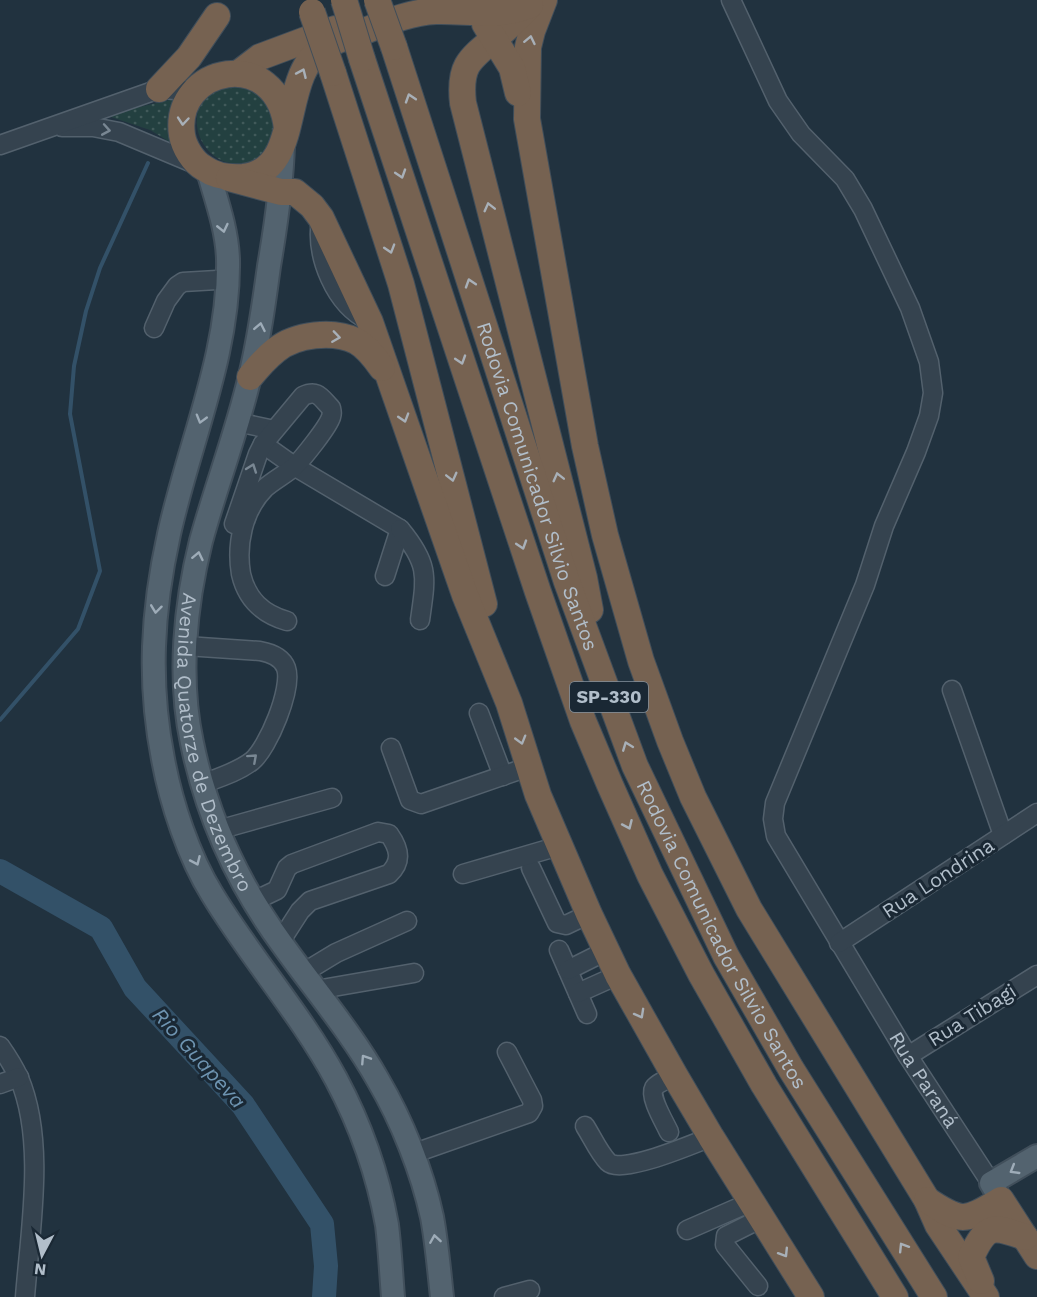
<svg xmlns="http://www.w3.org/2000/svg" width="1037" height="1297" font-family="'Work Sans',sans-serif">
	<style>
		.grass { fill: url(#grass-dots) }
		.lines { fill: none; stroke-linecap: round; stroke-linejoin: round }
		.stream { stroke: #335168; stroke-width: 4 }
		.river { stroke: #335168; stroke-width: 24 }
		.minor-casing { stroke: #53616d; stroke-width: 21 }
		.major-casing { stroke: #414f5b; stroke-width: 26 }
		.highway-casing { stroke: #404e5a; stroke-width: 28 }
		.minor { stroke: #35434f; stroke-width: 18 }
		.major { stroke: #53636f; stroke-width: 22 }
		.highway { stroke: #766251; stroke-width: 26 }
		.highway-bridge-casing { stroke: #404e5a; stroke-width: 28; stroke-linecap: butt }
		.highway-bridge { stroke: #766251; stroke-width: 26 }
		.oneway { stroke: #a8b0b8 }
		.oneway2 { stroke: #798793 }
		.oneway3 { stroke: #9eacb8 }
		.labels { text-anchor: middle; stroke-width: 6; stroke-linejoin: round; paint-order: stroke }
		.shield { fill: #1a2834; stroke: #84919d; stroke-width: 1.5 }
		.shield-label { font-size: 18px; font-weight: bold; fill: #b1beca }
		.street-label { font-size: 20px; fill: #b1beca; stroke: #1a2834 }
		.water-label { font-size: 21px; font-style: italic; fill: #6e94b1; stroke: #1a2834 }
	</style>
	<defs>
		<pattern id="grass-dots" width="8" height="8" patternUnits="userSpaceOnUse" patternTransform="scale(1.5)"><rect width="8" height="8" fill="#234040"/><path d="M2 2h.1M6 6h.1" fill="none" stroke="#415a5a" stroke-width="1.8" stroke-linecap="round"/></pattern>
	</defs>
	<rect width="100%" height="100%" fill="#21323f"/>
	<g class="grass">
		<path d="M233,83L267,95L277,138C272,144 266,155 259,159C256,161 253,161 250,162C205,175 176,113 215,90C221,87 227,85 233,83Z"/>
		<path d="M174,99L175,145L150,130L105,115Z"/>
	</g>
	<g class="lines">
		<path class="stream" d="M0,720L78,629L100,571L70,414L74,366L86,311L100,268L148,163"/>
		<path class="river" d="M0,871L101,928L135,988L243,1105L322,1224L326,1266L324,1297"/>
		<g class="minor-casing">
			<g id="minor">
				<path id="s1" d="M731,0L778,101L801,134L845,179L863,209L910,308L929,362L933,393L929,416L916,452L884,526L865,585L775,803L773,819L776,836L908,1056L991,1183"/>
				<path d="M62,127H93L119,132L200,166"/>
				<path d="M0,145L159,89L195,91"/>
				<path d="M321,220C315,256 335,305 369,321"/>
				<path d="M154,328L166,301L177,286L183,282L217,280L227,282"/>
				<path d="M237,422L274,430"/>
				<path d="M263,444L294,466L400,529L385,576"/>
				<path d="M234,524L258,454L263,444L303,396C318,389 321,398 331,408C332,413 332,413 331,417C328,427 303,458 295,466C286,474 274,480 265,488C243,510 236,544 241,574C247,600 263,614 287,621"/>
				<path d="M400,529C430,565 426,577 420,620"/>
				<path d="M186,646L260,651C271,653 282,657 286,668C293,688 268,748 252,761C238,772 218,778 202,784"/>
				<path d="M952,690L1003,835"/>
				<path d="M479,713L503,776"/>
				<path d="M391,748L410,800L421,804L528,767"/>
				<path d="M218,830L332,798"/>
				<path d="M531,868L557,923L566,925L589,914"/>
				<path d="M463,874L559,846"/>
				<path d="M254,901L277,890L287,868L292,864L378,832L389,834C399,848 403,861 389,874L310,901L300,911L280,942"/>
				<path d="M839,943L1037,813"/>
				<path d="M559,950L587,1014"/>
				<path d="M568,970L606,951"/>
				<path d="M303,973L336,953L407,921"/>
				<path d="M316,990L414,973"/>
				<path d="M578,993L618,975"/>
				<path d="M0,1046C7,1056 14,1067 19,1078C46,1141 30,1230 25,1297"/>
				<path d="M908,1056L1037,975"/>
				<path d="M0,1084L19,1077"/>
				<path d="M585,1126C592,1137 599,1153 608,1162C621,1175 693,1144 711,1137"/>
				<path d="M669,1132C665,1123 649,1097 654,1088C658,1082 669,1079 675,1076"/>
				<path d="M412,1154L529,1113L533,1106L532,1100L507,1052"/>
				<path d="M687,1230L751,1202"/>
				<path d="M758,1286L725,1245L726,1236L762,1218"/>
				<path d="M504,1297L530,1290"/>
			</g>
		</g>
		<g class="major-casing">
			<g id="major">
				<path id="s2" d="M283,144C282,185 276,225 269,266C264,303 259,340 250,376C237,432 216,486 201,541C185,605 178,678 192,743C207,816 238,884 282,944C314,989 351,1032 378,1080C402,1121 422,1171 432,1217C437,1244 439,1270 442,1297"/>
				<path d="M208,171C216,199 227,229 228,259C230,353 189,443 169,534C152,611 148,682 163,759C171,803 189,857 212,894C250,957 301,1014 336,1079C360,1124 378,1175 387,1225C390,1249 391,1273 393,1297"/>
				<path d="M1001,1200L991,1183L1037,1156"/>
			</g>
		</g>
		<g class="highway-casing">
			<g id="highway">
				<path d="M544,0L532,31L528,47L527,119L585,446L605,535L641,661L670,741L693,797L749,909L927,1200L938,1225L986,1297"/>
				<path d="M529,6C518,17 507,29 494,39C468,60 459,67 463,103L584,578L590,610"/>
				<path d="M485,24L512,68L518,93"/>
				<path id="s3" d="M394,47L567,582L635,766L726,956L791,1069L934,1297"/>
				<path d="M362,59L538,592L583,721L610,785L650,875L701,974L764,1085L895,1297"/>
				<path d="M239,73L260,57L335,29"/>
				<path d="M333,73L401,284L484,604"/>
				<path d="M159,89L189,57L217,16"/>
				<path d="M287,129C278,44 172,66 182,135C184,147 193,162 204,168C215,176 229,178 243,177C305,171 277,76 324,47C335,40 349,36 362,32C385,23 410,12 436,11C466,10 501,18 530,5"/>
				<path d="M229,178L281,192H295L312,206L321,218L370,322L465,595L509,703L538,795L589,914L618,975L675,1076L711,1137L811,1297"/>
				<path d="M250,377C258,367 266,358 276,350C296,334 333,330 356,341C367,347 375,358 382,368"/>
				<path d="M927,1200C963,1224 965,1221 1001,1200L1037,1256"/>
				<path d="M981,1281L971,1257C987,1223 993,1226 1025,1237"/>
			</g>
		</g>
		<use href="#minor" class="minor"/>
		<use href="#major" class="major"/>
		<use href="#highway" class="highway"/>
		<g class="highway-bridge-casing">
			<g id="highway-bridge">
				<path d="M344,0L362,59"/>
				<path d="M377,0L394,47"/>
				<path d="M312,12L333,73"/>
			</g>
		</g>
		<use href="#highway-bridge" class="highway-bridge"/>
	</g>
	<defs><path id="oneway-chevron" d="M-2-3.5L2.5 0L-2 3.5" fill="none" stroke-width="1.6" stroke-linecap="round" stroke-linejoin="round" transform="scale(1.5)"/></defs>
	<g class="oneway">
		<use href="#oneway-chevron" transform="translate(530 40) rotate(-78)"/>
		<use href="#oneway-chevron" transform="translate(302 73) rotate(-66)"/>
		<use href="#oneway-chevron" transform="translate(410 98) rotate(-108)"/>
		<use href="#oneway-chevron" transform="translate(183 121) rotate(95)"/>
		<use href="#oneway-chevron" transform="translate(401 174) rotate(72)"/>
		<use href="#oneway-chevron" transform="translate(489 207) rotate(-104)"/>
		<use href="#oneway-chevron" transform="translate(390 249) rotate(73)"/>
		<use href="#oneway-chevron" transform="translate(470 283) rotate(-108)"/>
		<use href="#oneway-chevron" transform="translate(336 337) rotate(8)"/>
		<use href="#oneway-chevron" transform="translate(461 360) rotate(72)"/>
		<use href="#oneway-chevron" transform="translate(404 418) rotate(73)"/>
		<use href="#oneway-chevron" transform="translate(452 477) rotate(76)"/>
		<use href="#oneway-chevron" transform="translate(558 477) rotate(-104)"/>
		<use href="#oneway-chevron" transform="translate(522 545) rotate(72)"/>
		<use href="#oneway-chevron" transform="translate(521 740) rotate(74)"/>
		<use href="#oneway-chevron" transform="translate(627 746) rotate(-111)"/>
		<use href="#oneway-chevron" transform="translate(628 825) rotate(66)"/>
		<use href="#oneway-chevron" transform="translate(640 1014) rotate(61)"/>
		<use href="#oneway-chevron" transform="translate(903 1247) rotate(-122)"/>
		<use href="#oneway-chevron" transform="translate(784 1253) rotate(58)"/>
	</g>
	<g class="oneway2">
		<use href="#oneway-chevron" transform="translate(106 130) rotate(10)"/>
		<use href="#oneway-chevron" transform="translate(252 468) rotate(-70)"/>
		<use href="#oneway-chevron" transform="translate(253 758) rotate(-42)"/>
	</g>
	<g class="oneway3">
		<use href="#oneway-chevron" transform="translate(223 228) rotate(77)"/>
		<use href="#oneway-chevron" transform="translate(260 327) rotate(-79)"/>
		<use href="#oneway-chevron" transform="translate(201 419) rotate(106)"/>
		<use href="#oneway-chevron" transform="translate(198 556) rotate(-78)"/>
		<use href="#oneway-chevron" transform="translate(156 609) rotate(97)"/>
		<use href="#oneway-chevron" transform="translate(196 861) rotate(66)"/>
		<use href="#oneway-chevron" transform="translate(365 1059) rotate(-123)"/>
		<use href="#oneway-chevron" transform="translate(1014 1170) rotate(149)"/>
		<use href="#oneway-chevron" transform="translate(435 1239) rotate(-99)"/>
	</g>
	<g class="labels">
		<rect class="shield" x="570" y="682" width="78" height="30" rx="4.5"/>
		<g class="shield-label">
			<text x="609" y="703">SP-330</text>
		</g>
		<g class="street-label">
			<text dy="7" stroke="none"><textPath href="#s3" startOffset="462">Rodovia Comunicador Silvio Santos</textPath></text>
			<text dy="7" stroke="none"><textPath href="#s2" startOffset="614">Avenida Quatorze de Dezembro</textPath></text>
			<text transform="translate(938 878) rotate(-33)" y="7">Rua Londrina</text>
			<text dy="7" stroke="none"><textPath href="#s3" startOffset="948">Rodovia Comunicador Silvio Santos</textPath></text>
			<text transform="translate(972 1015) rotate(-32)" y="7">Rua Tibagi</text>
			<text dy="7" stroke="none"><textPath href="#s1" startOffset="1206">Rua Paraná</textPath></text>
		</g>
		<g class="water-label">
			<text transform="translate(199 1058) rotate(48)" y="7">Rio Guapeva</text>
		</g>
	</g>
	<g transform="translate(42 1255) rotate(187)" stroke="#1a2834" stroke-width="4.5" paint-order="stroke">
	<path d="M0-4.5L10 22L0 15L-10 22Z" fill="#b1beca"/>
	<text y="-9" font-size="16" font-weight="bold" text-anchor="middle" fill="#b1beca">N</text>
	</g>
</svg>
